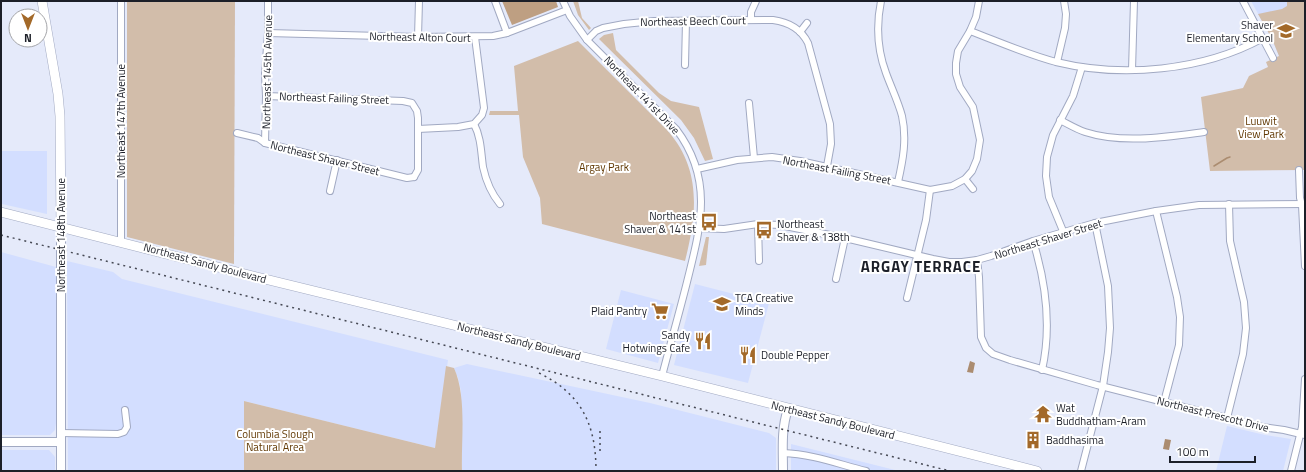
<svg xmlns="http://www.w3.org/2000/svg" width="1306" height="472" font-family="'Titillium Web',sans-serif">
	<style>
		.built { fill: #d3deff }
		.green { fill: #d2bdaa }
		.forest { fill: #be9f82 }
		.water { fill: #ab8c70 }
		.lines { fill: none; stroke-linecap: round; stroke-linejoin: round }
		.stream { stroke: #ab8c70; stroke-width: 1.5 }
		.minor-casing { stroke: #a1a9c2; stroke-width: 8 }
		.tertiary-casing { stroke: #a1a9c2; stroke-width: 10 }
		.secondary-casing { stroke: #a1a9c2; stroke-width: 10 }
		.minor { stroke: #fff; stroke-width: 6 }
		.tertiary { stroke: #fff; stroke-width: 8 }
		.secondary { stroke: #fff; stroke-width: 9 }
		.rail { stroke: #464954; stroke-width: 1.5; stroke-dasharray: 2 4; stroke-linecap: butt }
		.labels { text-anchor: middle; stroke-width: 4; stroke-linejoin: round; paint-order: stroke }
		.street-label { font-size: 11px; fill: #1c1f28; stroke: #fff }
		.poi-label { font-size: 11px; fill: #1c1f28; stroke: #fff; text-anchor: start }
		.park-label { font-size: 11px; fill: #613802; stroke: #fff }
		.district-label { font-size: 15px; font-weight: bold; letter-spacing: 1px; fill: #1c1f28; stroke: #fff }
	</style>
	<rect width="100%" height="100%" fill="#e5eafa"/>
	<g class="built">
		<path d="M1251,1H1305L1279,56L1272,39Z"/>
		<path d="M2,151H47V214L2,204Z"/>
		<path d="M1,252L56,267V423L55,430L50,435H1Z"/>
		<path d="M67,261L113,272L122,279L448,360L435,448L244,401V471H68Z"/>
		<path d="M695,284L769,303L748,383L674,365Z"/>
		<path d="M621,290L674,304L658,363L606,349Z"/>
		<path d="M467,364L650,403L769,433L776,438V471H462L461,391L458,378L454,368Z"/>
		<path d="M1227,426L1265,435L1291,439L1283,471H1216Z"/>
		<path d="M791,444L899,471H791Z"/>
		<path d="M1,450H49L55,457V471H1Z"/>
	</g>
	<g class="green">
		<path d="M127,1H235L234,264L127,237Z"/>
		<path d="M573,1H578L582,18L591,28L589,30L578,15Z"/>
		<path d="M1287,1H1305V170L1210,171L1201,97L1243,88L1249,76L1268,67L1266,62L1279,56L1272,39L1258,14L1282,9L1287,6Z"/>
		<path d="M613,33L616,50L659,93L671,101L699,107L713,159L705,161L694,138L681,120L599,39L604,35Z"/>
		<path d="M578,41L667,130C702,169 697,214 685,261L542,224L540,198L523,157L519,115H489L490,111H518L514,66Z"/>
		<path d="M706,237H709L706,265L699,266Z"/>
		<path d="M446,366L454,368C467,397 461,439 462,471H244V401L435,448Z"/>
	</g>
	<path class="forest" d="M502,1H556L558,7L512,25Z"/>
	<g class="water">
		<path d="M970,361L975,363L973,373L967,372Z"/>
		<path d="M1165,439L1171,440L1169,450L1163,449Z"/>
	</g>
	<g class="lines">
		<path class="stream" d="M1214,166L1227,158L1230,157"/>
		<g class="minor-casing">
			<g id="minor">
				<path d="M121,1V241"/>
				<path d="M495,1L507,33"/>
				<path d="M563,1L570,16L587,40L676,129C714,179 701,226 687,282C679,314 670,345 662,376"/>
				<path d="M881,1C876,26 877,49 886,73C891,87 898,101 902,116C907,139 903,160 898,182"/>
				<path d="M1243,1L1273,58"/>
				<path d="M751,20V12L756,1"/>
				<path d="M970,31C999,42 1026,54 1056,62C1122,78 1203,71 1263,38"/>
				<path d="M800,32L807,23"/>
				<path d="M268,33L418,37L493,36L507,33L567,10"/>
				<path d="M418,37L419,1"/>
				<path d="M587,40L596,31L603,28L624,24L654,21L773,20C788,22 801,29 808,43L830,124L831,144L827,166"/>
				<path d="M1057,62L1065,28L1066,14L1064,1"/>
				<path d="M685,65L686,21"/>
				<path d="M1132,70L1134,1"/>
				<path d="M266,96L403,101L412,103L417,111L418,118V170L414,177"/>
				<path d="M749,103L754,158"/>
				<path d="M1060,120C1068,124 1076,129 1085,132C1122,144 1166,137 1204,132"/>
				<path d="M474,124C481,137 481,152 483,167C486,181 491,193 500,204"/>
				<path d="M418,129L458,127L474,124L482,115L484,108L483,100L475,37"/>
				<path d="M237,133L258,138L265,143L407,178L414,177"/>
				<path d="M265,143L266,96L265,74L268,33V1"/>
				<path d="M697,169L737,160L772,157L800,161L930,190L952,186L965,179L972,171L977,159L980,140L973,107L960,87L956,74V63L958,51L970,31L976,17L979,1"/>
				<path d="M1299,170L1300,198L1302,205L1305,266"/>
				<path d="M965,179L973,189"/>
				<path d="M330,191L337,160"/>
				<path d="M1156,211L1177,297L1180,317L1179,345L1164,402"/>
				<path d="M758,224L759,261"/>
				<path d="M699,228L724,229L758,224L780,225L845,238L933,259L949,262H962L977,260L991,256L1033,241L1095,223L1156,211L1199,205L1305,204"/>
				<path d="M1063,231L1049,197L1046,176L1047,157L1053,135L1073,96L1082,67"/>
				<path d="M1033,241C1046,283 1052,326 1042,370"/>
				<path d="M977,260L979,277L981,337L986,348L993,354L1010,360L1097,385L1262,427L1284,430L1305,435"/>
				<path d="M836,279L845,238"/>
				<path d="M907,298L926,220L930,190"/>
				<path d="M1227,418L1243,354L1246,328L1244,302L1230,241L1229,204"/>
				<path d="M61,433L118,434L124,432L127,427L125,410"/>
				<path d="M783,453C812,454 838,464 866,471"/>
				<path d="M1081,471L1103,386L1108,352L1110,328L1108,286L1095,223"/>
				<path d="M1291,471L1302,427L1305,379"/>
			</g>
		</g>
		<g class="tertiary-casing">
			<g id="tertiary">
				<path d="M61,226V471"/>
				<path d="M1,442H61"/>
				<path d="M783,471C783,450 781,429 788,409"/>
			</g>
		</g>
		<g class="secondary-casing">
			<g id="secondary">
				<path d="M42,1L58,94L60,116L61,226"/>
				<path d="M1,212L253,276L662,376L1037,471"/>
			</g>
		</g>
		<use href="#minor" class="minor"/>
		<use href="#tertiary" class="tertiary"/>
		<use href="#secondary" class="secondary"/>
		<g class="rail">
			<path d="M1,235L950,471"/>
			<path d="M539,373C582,394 596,425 596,471"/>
			<path d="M600,451V427"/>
		</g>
	</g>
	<defs>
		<g id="school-bare" transform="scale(1.38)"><path d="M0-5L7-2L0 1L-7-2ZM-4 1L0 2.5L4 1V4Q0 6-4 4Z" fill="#a36929" stroke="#fff" stroke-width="2.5" paint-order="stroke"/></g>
		<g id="bus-bare" transform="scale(1.38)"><path d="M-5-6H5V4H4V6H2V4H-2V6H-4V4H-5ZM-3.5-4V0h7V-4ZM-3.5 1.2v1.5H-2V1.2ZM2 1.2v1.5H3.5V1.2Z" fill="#a36929" stroke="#fff" stroke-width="2.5" paint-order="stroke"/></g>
		<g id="supermarket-bare" transform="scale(1.38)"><path d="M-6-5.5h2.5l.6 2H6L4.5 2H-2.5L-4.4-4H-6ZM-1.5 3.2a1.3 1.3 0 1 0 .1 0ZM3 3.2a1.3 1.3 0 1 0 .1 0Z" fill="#a36929" stroke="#fff" stroke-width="2.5" paint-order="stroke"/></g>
		<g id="restaurant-bare" transform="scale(1.38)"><path d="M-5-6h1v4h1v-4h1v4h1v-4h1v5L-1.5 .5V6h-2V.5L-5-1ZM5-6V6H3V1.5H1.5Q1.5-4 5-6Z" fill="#a36929" stroke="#fff" stroke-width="2.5" paint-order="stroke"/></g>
		<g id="temple-bare" transform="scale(1.38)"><path d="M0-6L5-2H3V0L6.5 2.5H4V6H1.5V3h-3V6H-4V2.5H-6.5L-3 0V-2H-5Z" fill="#a36929" stroke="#fff" stroke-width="2.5" paint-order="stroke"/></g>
		<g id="building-bare" transform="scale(1.38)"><path d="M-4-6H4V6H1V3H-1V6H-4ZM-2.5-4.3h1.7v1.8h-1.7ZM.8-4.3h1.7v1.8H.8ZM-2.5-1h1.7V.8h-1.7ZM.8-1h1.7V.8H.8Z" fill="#a36929" stroke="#fff" stroke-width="2.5" paint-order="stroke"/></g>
	</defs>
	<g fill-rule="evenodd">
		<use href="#school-bare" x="1286" y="31"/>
		<use href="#bus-bare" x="709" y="222"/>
		<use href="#bus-bare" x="764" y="230"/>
		<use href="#school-bare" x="722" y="304"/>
		<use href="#supermarket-bare" x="660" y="311"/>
		<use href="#restaurant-bare" x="703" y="341"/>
		<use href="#restaurant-bare" x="748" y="355"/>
		<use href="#temple-bare" x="1043" y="414"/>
		<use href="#building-bare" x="1033" y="440"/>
	</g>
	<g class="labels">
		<g class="street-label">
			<text transform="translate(693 21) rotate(-1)" y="4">Northeast Beech Court</text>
			<text transform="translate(420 37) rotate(1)" y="4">Northeast Alton Court</text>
			<text transform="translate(267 72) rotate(-89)" y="4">Northeast 145th Avenue</text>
			<text transform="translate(642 95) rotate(46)" y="4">Northeast 141st Drive</text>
			<text transform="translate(334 98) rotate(2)" y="4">Northeast Failing Street</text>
			<text transform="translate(121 121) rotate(-90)" y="4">Northeast 147th Avenue</text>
			<text transform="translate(325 158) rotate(14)" y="4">Northeast Shaver Street</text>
			<text transform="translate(837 170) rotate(11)" y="4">Northeast Failing Street</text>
			<text transform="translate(61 235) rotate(-90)" y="4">Northeast 148th Avenue</text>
			<text transform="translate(1048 239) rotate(-17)" y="4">Northeast Shaver Street</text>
			<text transform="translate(205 263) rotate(15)" y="4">Northeast Sandy Boulevard</text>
			<text transform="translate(519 341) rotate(14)" y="4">Northeast Sandy Boulevard</text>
			<text transform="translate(1213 414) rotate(14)" y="4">Northeast Prescott Drive</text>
			<text transform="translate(833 420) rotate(14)" y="4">Northeast Sandy Boulevard</text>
		</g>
		<g class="poi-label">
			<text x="1273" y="29" text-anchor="end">Shaver<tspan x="1273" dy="13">Elementary School</tspan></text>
			<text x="696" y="220" text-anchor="end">Northeast<tspan x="696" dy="13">Shaver &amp; 141st</tspan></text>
			<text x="777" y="228">Northeast<tspan x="777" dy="13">Shaver &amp; 138th</tspan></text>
			<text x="735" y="302">TCA Creative<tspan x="735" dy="13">Minds</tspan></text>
			<text x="647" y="315" text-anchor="end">Plaid Pantry</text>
			<text x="690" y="339" text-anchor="end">Sandy<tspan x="690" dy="13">Hotwings Cafe</tspan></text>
			<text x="761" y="359">Double Pepper</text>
			<text x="1056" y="412">Wat<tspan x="1056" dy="13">Buddhatham-Aram</tspan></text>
			<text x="1046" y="444">Baddhasima</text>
		</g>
		<g class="park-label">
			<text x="1261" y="125">Luuwit<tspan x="1261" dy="13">View Park</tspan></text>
			<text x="604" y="171">Argay Park</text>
			<text x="275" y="438">Columbia Slough<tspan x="275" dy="13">Natural Area</tspan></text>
		</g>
		<g class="district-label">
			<text x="921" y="272">ARGAY TERRACE</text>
		</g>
	</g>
	<rect width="1306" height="472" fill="none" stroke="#1c1f28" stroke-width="4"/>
	<g transform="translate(28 28) rotate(180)"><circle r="19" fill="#ffffff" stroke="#a4a5a9"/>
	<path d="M0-3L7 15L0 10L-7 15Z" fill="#a36929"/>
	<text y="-6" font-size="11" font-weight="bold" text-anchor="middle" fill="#1c1f28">N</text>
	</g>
	<path d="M1170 456v6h85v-6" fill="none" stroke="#1c1f28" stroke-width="2"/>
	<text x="1176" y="456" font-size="12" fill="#1c1f28" stroke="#ffffff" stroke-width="3" paint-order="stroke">100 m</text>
</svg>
